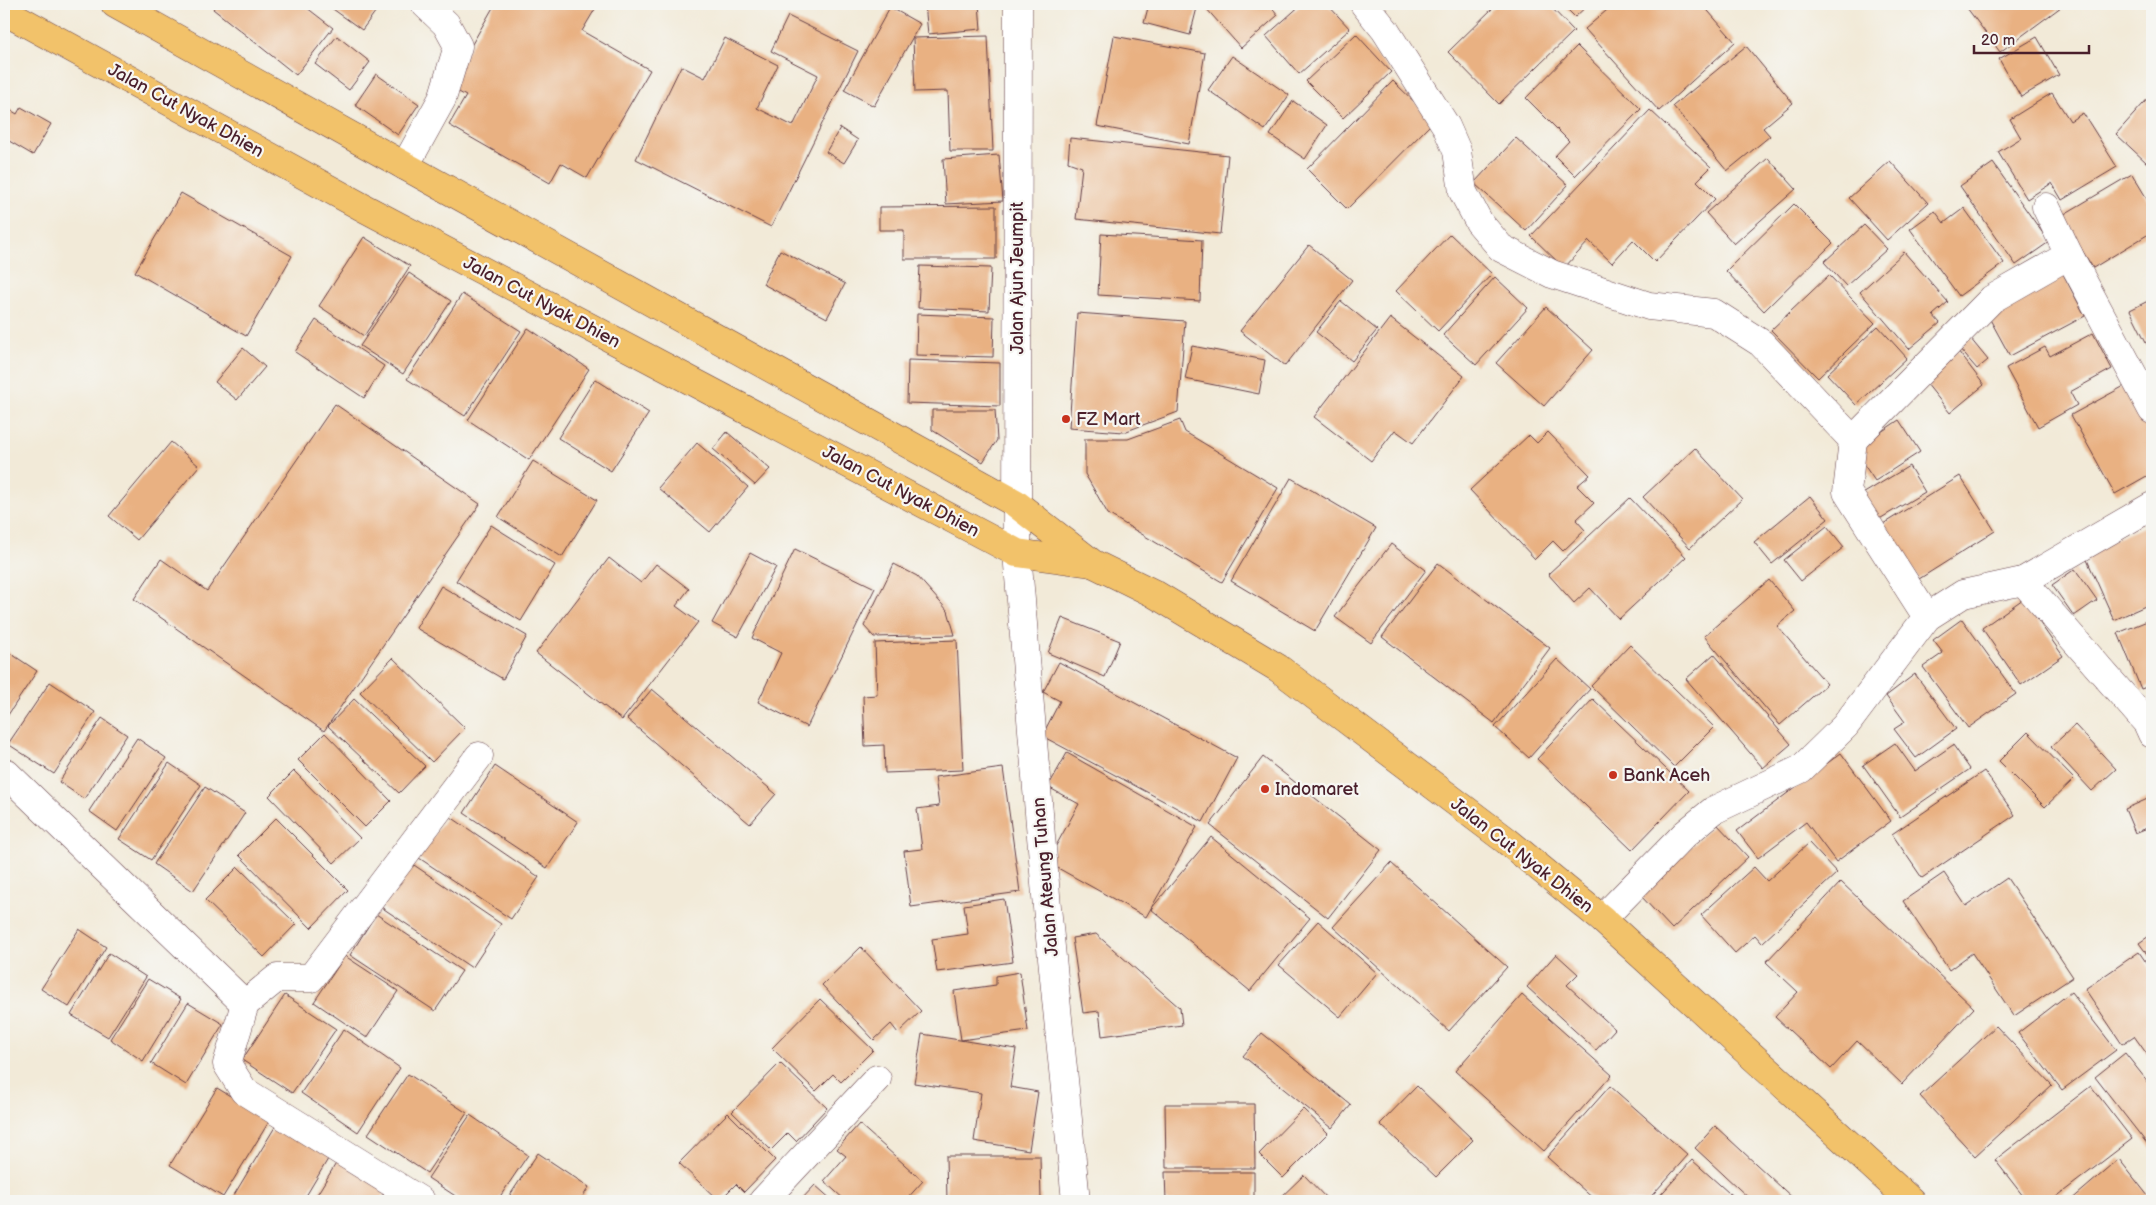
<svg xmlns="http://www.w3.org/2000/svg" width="2156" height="1205" font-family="'Balsamiq Sans',sans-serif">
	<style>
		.building { fill: #e9b182 }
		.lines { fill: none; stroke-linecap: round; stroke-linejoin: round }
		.minor-casing { stroke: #633d45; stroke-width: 29 }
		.highway-casing { stroke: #633d45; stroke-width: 29 }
		.minor { stroke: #fff; stroke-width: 28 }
		.highway { stroke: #f2c26a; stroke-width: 28 }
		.poi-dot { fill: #c8321e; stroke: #f6f6f2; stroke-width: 2 }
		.labels { text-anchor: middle; stroke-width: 4.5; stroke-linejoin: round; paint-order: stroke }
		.street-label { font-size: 18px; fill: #4a1f2b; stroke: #f6f6f2 }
		.poi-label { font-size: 18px; fill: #4a1f2b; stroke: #f6f6f2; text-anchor: start }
	</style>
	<rect width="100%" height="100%" fill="#f6f6f2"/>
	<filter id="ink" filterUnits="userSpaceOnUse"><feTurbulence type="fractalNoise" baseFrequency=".02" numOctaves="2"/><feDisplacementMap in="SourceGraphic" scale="10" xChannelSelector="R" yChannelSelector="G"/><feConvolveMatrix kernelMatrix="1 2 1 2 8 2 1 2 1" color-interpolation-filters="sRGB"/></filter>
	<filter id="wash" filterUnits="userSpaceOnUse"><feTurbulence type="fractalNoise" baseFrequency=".0096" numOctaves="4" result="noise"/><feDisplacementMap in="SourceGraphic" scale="20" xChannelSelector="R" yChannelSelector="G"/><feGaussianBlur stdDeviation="1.12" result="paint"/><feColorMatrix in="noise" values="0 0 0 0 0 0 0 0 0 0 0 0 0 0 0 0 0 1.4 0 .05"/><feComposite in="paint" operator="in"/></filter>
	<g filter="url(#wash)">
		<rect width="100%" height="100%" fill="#f2ead8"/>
		<g id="blocks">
			<g class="building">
				<path d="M217,4H302L333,28L296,75L213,9Z"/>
				<path d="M326,4H381L362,30Z"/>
				<path d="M495,4H598L582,31L650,70L587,178L561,163L550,183L449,125L466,96L448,86Z"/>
				<path d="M925,4H979L981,29L928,34Z"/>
				<path d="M1149,4H1198L1190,35L1144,23Z"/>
				<path d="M1209,4H1269L1278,15L1241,48L1205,7Z"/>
				<path d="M1302,4H1327L1350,29L1299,74L1266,36Z"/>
				<path d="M1497,4H1548L1574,31L1499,104L1448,52Z"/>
				<path d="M1562,4H1589L1575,17Z"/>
				<path d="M1614,4H1702L1735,42L1659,111L1585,29Z"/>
				<path d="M1964,4H2065L2000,52Z"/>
				<path d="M890,7L920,24L874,106L844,90Z"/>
				<path d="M788,16L858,51L771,227L636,159L681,66L705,78L725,38L778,65L757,108L793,126L818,75L771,51Z"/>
				<path d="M1356,34L1391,72L1343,118L1306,81Z"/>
				<path d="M337,36L370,62L349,90L315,64Z"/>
				<path d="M988,36L993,151H950L948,91L915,92L913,38Z"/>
				<path d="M1114,36L1205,53L1189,144L1097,126Z"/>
				<path d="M2037,37L2059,75L2021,97L1999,59Z"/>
				<path d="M1577,46L1641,109L1575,176L1555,156L1569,141L1526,98Z"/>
				<path d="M1746,46L1793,103L1763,128L1770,136L1727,171L1673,106Z"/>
				<path d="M1232,56L1289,95L1265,130L1208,90Z"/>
				<path d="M376,74L419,104L398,135L355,105Z"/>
				<path d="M1393,81L1434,121L1347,209L1307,169Z"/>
				<path d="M2052,93L2070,121L2083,113L2117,167L2062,200L2052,183L2027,199L1998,152L2021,138L2010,119Z"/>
				<path d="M2152,94V157L2147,163L2116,134Z"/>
				<path d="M1293,101L1327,125L1305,159L1270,135Z"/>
				<path d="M4,106L17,114L21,107L51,124L33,155L4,138Z"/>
				<path d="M1650,110L1711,167L1697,181L1715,199L1655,262L1633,240L1612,263L1589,241L1564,268L1531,236Z"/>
				<path d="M840,128L858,140L844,163L826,152Z"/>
				<path d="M1070,138L1228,155L1220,234L1076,219L1082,167L1068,162Z"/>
				<path d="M1516,138L1568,185L1526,231L1474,183Z"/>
				<path d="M999,155L1003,201L946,204L943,159Z"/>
				<path d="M1768,158L1796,189L1734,244L1706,213Z"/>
				<path d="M1890,161L1928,203L1887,240L1849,198Z"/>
				<path d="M1993,163L2049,242L2016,265L1960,186Z"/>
				<path d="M2132,174L2152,207V232L2093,268L2061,216Z"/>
				<path d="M181,193L292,256L246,336L135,272Z"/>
				<path d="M1794,204L1833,243L1764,311L1726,271Z"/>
				<path d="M996,206V259H904V230H879V207Z"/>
				<path d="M1964,208L2004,263L1959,296L1910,229L1935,211L1944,223Z"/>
				<path d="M1864,225L1887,249L1846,286L1824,262Z"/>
				<path d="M1101,234L1202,240L1200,301L1098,295Z"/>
				<path d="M1450,234L1492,274L1438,331L1396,291Z"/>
				<path d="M364,237L410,266L364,336L319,306Z"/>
				<path d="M1309,245L1352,280L1285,366L1240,331Z"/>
				<path d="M780,250L845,284L827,318L763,284Z"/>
				<path d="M1904,252L1948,302L1933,315L1940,323L1909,349L1860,292Z"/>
				<path d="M920,266L991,268L989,311L918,308Z"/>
				<path d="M2062,272L2085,316L2010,356L1986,312Z"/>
				<path d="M409,273L451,301L403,374L360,346Z"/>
				<path d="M1829,275L1875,323L1818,378L1771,330Z"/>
				<path d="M1495,277L1528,308L1476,365L1443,335Z"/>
				<path d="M462,294L521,331L465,416L407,379Z"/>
				<path d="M2152,299V354L2130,310Z"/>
				<path d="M1341,301L1377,330L1352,361L1316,332Z"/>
				<path d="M1546,307L1593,350L1544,406L1496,363Z"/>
				<path d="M1077,313L1185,321L1178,412L1124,432L1069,428Z"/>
				<path d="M917,314L994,317L993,357L916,355Z"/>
				<path d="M1390,318L1464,376L1413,443L1395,430L1371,461L1314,417Z"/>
				<path d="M316,320L384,366L364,398L295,352Z"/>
				<path d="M1878,326L1907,358L1856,405L1827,374Z"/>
				<path d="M528,328L589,369L529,460L468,420Z"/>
				<path d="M2093,333L2112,369L2070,392L2077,405L2038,427L2006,368L2045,347L2050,356Z"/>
				<path d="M1970,338L1988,360L1977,369L1959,348Z"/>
				<path d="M1192,346L1265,360L1259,394L1185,379Z"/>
				<path d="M243,348L265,367L237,400L215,382Z"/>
				<path d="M1958,351L1984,385L1950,413L1923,379Z"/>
				<path d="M908,360L1000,363V406L907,403Z"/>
				<path d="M595,379L649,413L611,471L558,438Z"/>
				<path d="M2128,384L2152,429V473L2115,494L2071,415Z"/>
				<path d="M335,404L480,504L324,731L134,599L161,559L207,591Z"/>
				<path d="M932,410H995L997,440L983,462L932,430Z"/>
				<path d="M1180,420L1185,432L1278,488L1222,582L1108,514L1085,474V439H1128Z"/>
				<path d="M1899,420L1920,452L1875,481L1854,450Z"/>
				<path d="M727,432L770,469L755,485L713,449Z"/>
				<path d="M1548,432L1590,475L1577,486L1594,503L1576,520L1585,530L1563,551L1553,541L1535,559L1470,490L1529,435L1537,443Z"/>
				<path d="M171,442L199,466L137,540L109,516Z"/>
				<path d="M697,443L748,487L710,532L658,488Z"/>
				<path d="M1695,448L1742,499L1690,548L1643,497Z"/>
				<path d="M533,461L597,500L562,557L498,517Z"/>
				<path d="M1909,466L1925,492L1876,521L1861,495Z"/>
				<path d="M1960,476L1995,531L1919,579L1883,524Z"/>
				<path d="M1291,478L1376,528L1315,631L1231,581Z"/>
				<path d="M1810,496L1828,519L1772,564L1754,542Z"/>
				<path d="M1630,498L1686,557L1619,619L1590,588L1574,603L1548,574Z"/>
				<path d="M2152,523V603L2114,620L2084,553Z"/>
				<path d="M491,525L555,565L521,621L456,581Z"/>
				<path d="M1827,526L1844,547L1801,581L1784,560Z"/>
				<path d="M1391,544L1426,570L1371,643L1335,617Z"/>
				<path d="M795,549L875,588L807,727L758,702L781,653L752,638Z"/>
				<path d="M750,553L776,567L738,637L712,623Z"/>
				<path d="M609,558L641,583L656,564L689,589L676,606L698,622L622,720L536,653Z"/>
				<path d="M1438,563L1550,648L1494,723L1382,637Z"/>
				<path d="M894,564L917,576L948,611L955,635L874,637L864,626Z"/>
				<path d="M2075,569L2097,600L2074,616L2052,585Z"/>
				<path d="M1769,580L1795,611L1777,626L1827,684L1780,725L1704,636Z"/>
				<path d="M441,586L527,636L503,679L416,628Z"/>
				<path d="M2023,599L2063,656L2021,685L1982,628Z"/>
				<path d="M1062,618L1120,641L1105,677L1048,653Z"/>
				<path d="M1962,619L2016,694L1968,728L1923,667L1943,653L1933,640Z"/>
				<path d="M2152,619V685L2141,689L2118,633Z"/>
				<path d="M957,640L963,770L885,773L884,745L865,746L863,696L877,695L875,643Z"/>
				<path d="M1630,645L1714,727L1674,767L1591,686Z"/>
				<path d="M4,649L37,671L4,721Z"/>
				<path d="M1714,654L1791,744L1763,768L1686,679Z"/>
				<path d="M393,658L465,728L432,762L360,692Z"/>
				<path d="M1557,659L1590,689L1529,758L1495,727Z"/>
				<path d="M1059,662L1237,758L1203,822L1042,736L1060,701L1043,692Z"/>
				<path d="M1915,674L1956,729L1916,758L1894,729L1905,722L1886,696Z"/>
				<path d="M50,682L95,712L54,774L8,744Z"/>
				<path d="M652,689L776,794L750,824L627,719Z"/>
				<path d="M354,699L425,766L399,793L328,726Z"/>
				<path d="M1593,699L1689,791L1632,850L1537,759Z"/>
				<path d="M102,718L127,735L84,799L59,782Z"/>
				<path d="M2075,725L2116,769L2092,791L2051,747Z"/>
				<path d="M2028,732L2074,779L2045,807L1999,761Z"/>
				<path d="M325,733L391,801L365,827L298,760Z"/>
				<path d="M137,738L166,758L117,831L89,811Z"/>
				<path d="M1895,743L1915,771L1953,745L1970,769L1900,817L1863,765Z"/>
				<path d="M1067,753L1197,827L1146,917L1047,862L1079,804L1048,787Z"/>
				<path d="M1841,753L1891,821L1836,862L1806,822L1758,858L1737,831Z"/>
				<path d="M1263,757L1381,850L1328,918L1210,825Z"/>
				<path d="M169,763L201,785L151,860L119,839Z"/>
				<path d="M495,766L578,822L547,868L464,813Z"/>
				<path d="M1003,768L1020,892L911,907L904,851L922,849L917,809L939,806L935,777Z"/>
				<path d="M294,771L360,838L334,863L269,796Z"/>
				<path d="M1984,771L2015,815L1922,878L1892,834Z"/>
				<path d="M205,787L245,813L193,891L154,864Z"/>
				<path d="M2152,797V826L2135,833L2125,809Z"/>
				<path d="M448,815L539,877L511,919L419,858Z"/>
				<path d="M276,818L348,890L311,928L239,855Z"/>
				<path d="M1716,823L1748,857L1672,929L1640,895Z"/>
				<path d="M1211,837L1310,918L1250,991L1151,909Z"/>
				<path d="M1809,843L1837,873L1762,943L1755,935L1735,953L1701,915L1754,867L1767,881Z"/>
				<path d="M411,863L501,924L472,968L381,907Z"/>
				<path d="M1391,863L1507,967L1449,1031L1333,927Z"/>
				<path d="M238,867L296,924L264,957L205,900Z"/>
				<path d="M1944,873L1966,906L2007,878L2073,977L2014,1016L1972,953L1949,970L1903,901Z"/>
				<path d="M1841,882L1974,1008L1902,1084L1857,1041L1831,1069L1775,1017L1798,992L1766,962Z"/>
				<path d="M1004,899L1013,962L937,972L932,939L968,934L964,905Z"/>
				<path d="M376,914L462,971L435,1011L350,955Z"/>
				<path d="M1318,921L1377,973L1340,1017L1279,965Z"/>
				<path d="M79,929L106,947L69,1007L41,989Z"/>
				<path d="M1096,934L1180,1008L1182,1025L1102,1036L1099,1011L1083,1013L1072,938Z"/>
				<path d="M2152,934V961L2139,943Z"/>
				<path d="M861,947L921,1011L898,1033L891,1024L874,1040L822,985Z"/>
				<path d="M2139,952L2152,971V1055L2149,1057L2134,1036L2122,1044L2085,989Z"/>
				<path d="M109,953L146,977L108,1037L71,1015Z"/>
				<path d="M1556,954L1578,974L1567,985L1615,1029L1596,1050L1527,987Z"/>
				<path d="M345,956L398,991L367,1038L314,1002Z"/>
				<path d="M1020,972L1028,1031L961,1040L954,991L996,985V976Z"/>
				<path d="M148,979L181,999L143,1061L110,1039Z"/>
				<path d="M2071,992L2116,1050L2062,1090L2018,1033Z"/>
				<path d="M285,995L336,1029L292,1093L242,1060Z"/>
				<path d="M1522,995L1612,1075L1544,1151L1455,1071Z"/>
				<path d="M820,999L873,1050L841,1082L833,1074L816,1091L772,1048Z"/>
				<path d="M188,1003L223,1024L186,1085L151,1063Z"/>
				<path d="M1996,1026L2052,1085L1975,1156L1920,1096Z"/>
				<path d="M344,1029L400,1068L358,1132L301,1093Z"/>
				<path d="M1262,1033L1351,1105L1332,1128L1243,1056Z"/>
				<path d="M922,1034L1016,1049L1010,1087L1038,1092L1029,1150L974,1141L981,1093L914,1083Z"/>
				<path d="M2125,1053L2152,1087V1150L2095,1077Z"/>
				<path d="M780,1063L827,1108L796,1141L788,1133L771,1150L732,1112Z"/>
				<path d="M408,1074L467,1113L427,1173L368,1134Z"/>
				<path d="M1417,1086L1473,1140L1436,1177L1380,1124Z"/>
				<path d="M1610,1086L1688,1155L1647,1201H1596L1547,1157Z"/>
				<path d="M2091,1086L2132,1139L2051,1201H2027L1995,1160Z"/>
				<path d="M217,1088L270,1120L223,1197L170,1165Z"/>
				<path d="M1165,1104H1254L1255,1168H1166Z"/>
				<path d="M1303,1109L1328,1133L1283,1178L1259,1154Z"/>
				<path d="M728,1113L775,1160L744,1192L736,1184L719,1201L679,1163Z"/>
				<path d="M470,1115L528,1155L497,1201H463L428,1178Z"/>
				<path d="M278,1122L331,1154L303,1201H233L231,1200Z"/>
				<path d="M859,1124L923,1181L905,1201H846L824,1181L846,1156L837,1149Z"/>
				<path d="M1715,1126L1796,1201H1752L1695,1148Z"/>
				<path d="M538,1153L589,1187L580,1201H506Z"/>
				<path d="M946,1156H1040L1041,1201H947Z"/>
				<path d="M340,1157L388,1187L379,1201H313Z"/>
				<path d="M2119,1159L2152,1201H2070Z"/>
				<path d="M1692,1160L1738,1201H1655Z"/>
				<path d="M1165,1172H1254V1201H1166Z"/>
				<path d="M1304,1175L1329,1201H1277Z"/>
				<path d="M815,1185L833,1201H800Z"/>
			</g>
		</g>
	</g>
	<g filter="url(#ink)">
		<use href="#blocks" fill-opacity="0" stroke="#633d45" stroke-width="1"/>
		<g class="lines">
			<g class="minor-casing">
				<g id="minor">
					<path d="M1018,4L1017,553L1047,907L1076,1201"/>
					<path d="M1364,4L1385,30L1446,126L1457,151L1463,192L1479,222L1501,248L1552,274L1649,306L1714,313L1761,343L1853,440L1847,492L1927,617"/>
					<path d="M405,166L442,99L458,46L446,24L425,4"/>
					<path d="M2046,207L2069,255"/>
					<path d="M1853,440L1992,299L2069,255L2152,410"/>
					<path d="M2023,581L2152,506"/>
					<path d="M6,773L245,1004"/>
					<path d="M1602,919L1685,834L1714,810L1801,769L1845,726L1927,617L1963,594L2023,581L2147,723L2152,734"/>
					<path d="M421,1201L244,1091L227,1064L245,1004L277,978H311L479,756"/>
					<path d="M763,1201L877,1079"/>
				</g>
			</g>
			<g class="highway-casing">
				<g id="highway">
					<path d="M115,4L405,166L1015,503L1092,563L1153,593L1278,668L1507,841L1602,919L1911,1201"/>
					<path d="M4,11L364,208L1017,553L1091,563"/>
				</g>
			</g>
			<use href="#minor" class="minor"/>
			<use href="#highway" class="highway"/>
		</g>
	</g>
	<g class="poi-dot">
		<circle cx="1066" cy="419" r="5"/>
		<circle cx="1613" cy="775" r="5"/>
		<circle cx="1265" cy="789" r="5"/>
	</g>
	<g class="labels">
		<g class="street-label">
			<text transform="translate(186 110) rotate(29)" y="6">Jalan Cut Nyak Dhien</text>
			<text transform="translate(1017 278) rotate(-90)" y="6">Jalan Ajun Jeumpit</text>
			<text transform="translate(542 302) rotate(28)" y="6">Jalan Cut Nyak Dhien</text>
			<text transform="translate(901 491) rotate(28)" y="6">Jalan Cut Nyak Dhien</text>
			<text transform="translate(1522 855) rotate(38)" y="6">Jalan Cut Nyak Dhien</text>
			<text transform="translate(1045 877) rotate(-95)" y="6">Jalan Ateung Tuhan</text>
		</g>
		<g class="poi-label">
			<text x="1076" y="425">FZ Mart</text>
			<text x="1623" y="781">Bank Aceh</text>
			<text x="1275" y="795">Indomaret</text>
		</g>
	</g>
	<rect width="2156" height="1205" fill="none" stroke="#f6f6f2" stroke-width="20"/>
	<path d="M1974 45v8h115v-8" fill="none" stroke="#4a1f2b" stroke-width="2.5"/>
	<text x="1981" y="45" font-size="15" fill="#4a1f2b" stroke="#f6f6f2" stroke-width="4" paint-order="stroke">20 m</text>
</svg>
